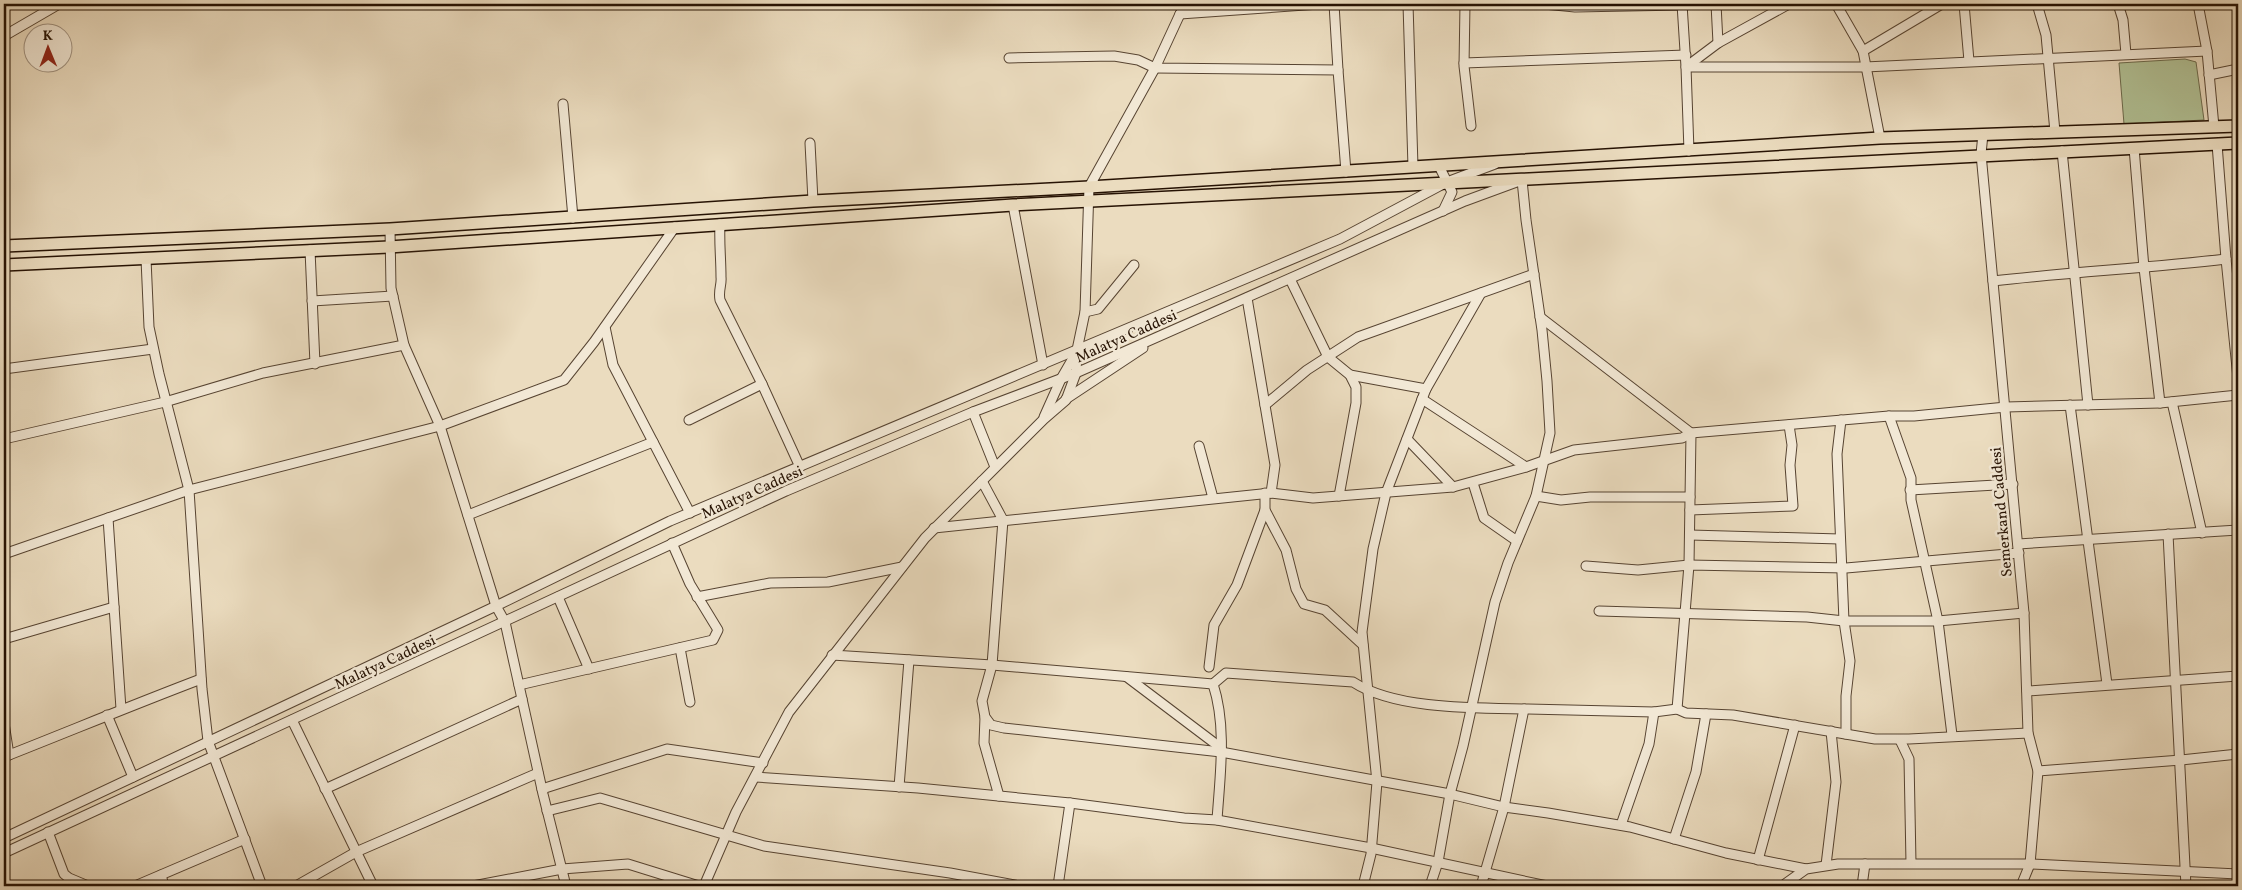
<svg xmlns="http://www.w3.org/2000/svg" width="2242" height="890" viewBox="0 0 2242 890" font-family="Vollkorn,serif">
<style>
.green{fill:#b2c296;stroke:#6c6a4c}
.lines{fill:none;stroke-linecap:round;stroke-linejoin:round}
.minor-casing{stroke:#574432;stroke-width:11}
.major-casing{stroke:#261203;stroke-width:14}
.minor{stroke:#f2e8d5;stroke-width:9}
.major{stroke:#ebdcbf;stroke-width:11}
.labels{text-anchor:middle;stroke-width:5;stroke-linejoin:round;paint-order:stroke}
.street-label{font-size:15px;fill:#261203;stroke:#f2e8d5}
</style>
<rect width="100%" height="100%" fill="#ebdcbf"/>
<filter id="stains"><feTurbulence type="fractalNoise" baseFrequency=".004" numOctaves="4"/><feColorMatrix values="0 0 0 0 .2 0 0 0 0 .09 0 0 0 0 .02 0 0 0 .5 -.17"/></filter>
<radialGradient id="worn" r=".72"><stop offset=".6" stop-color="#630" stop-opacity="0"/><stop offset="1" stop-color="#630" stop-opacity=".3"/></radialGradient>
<!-- green -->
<polygon class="green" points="2185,59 2196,62 2204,120 2124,124 2119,63"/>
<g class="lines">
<defs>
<g id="minor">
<polyline points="1334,4 1338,70"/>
<polyline points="1408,4 1413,167"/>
<polyline points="1465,4 1464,66 1471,126"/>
<polyline points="1544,4 1575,7 1682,5"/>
<polyline points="1682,4 1686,67 1865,67 2207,51"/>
<polyline points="1716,4 1718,43"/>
<polyline points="1836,4 1863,51 1880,138"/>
<polyline points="1964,4 1969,61"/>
<polyline points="2037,4 2046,35 2055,132"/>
<polyline points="2118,4 2123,20 2126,54"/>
<polyline points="2198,4 2207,51 2214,127"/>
<polyline points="1180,14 1319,4"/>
<polyline points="4,36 59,4"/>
<polyline points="1863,51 1942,4"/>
<polyline points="1009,58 1114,56 1138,60 1155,68 1338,70 1346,172"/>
<polyline points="1464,63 1686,55"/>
<polyline points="2209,75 2238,69"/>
<polyline points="563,104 573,218"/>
<polyline points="1983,134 1981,154 2024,613 2028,733 2038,771 2030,864 2021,886"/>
<polyline points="810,143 813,201"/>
<polyline points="2217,144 2226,259 2238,378"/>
<polyline points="2134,148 2144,268 2160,403"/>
<polyline points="1689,151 1686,67 1718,43 1789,4"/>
<polyline points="2062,151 2088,405"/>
<polyline points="1439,166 1452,192 1443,211"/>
<polyline points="1013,205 1043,365"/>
<path d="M 720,224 C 719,243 721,258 721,277 C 722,285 718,290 720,300 L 762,384 L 800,467"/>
<polyline points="390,229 391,288 404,345 440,426 496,606 505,622 543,794 566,886"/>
<polyline points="310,250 315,364"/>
<polyline points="146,259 149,327 159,374 189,490 202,689 208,741 262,886"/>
<polyline points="1290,279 1328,357 1350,375 1356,387 1356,403 1339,496"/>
<path d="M 1993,281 C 2071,272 2148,268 2226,259"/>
<polyline points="1247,298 1275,465 1271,493"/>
<polyline points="312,301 393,296"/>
<polyline points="1085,312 1098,309 1134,265"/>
<polyline points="1540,317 1691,433 1689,565 1677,709"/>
<polyline points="605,327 613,365 690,513"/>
<polyline points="4,369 153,349"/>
<polyline points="1350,375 1426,389"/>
<polyline points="1066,399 1143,348"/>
<polyline points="1422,399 1526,467"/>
<polyline points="2172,402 2202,533"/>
<polyline points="1265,405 1307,370 1358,337 1534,274"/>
<polyline points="2070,405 2107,684"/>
<polyline points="973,412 995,467"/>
<polyline points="1889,416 1911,478 1911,500 1938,621 1952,735"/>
<polyline points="1044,417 1061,379 1076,353"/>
<polyline points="689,420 762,384"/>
<polyline points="1841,420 1837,454 1844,621 1850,661 1846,696 1846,734"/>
<polyline points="4,439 165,402 263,373 404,345"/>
<polyline points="1407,439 1453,487"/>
<polyline points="1199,446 1213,498"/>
<polyline points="982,481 1003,520 992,665 982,701 985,717 991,725 1004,728 1221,752 1450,794 1504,807 1548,813 1630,827 1726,853 1806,869"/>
<polyline points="1473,483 1484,518 1517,541"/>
<polyline points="1910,490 2013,484"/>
<polyline points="1265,493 1265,510 1286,550 1296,589 1304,604 1325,610 1363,645"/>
<polyline points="1536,496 1561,500 1590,497 1690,497"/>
<polyline points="1690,510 1793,506 1790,465 1792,445 1789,425"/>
<polyline points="468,515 653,442"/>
<polyline points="108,518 121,709"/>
<polyline points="934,528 1271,493 1313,498 1453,487 1526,467 1574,450 1682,438 1691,433 1889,416 1914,416 2006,407 2160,403 2238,395"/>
<polyline points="2168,534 2186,886"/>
<polyline points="1690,535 1840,539"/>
<polyline points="2018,544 2238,530"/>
<polyline points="4,554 189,490 440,426 564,380 594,342 675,227"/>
<polyline points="1586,566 1638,570 1689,565 1846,568 2019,553"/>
<polyline points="558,597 589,669"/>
<polyline points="697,597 770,583 828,582 902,567"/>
<polyline points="1599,611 1807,617 1844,621 1938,621 2024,613"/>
<polyline points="4,639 114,607"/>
<polyline points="680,648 690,702"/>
<path d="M 832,655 L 992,665 L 1213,684 L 1226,673 L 1353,682 C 1396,710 1477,708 1528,709 C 1570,710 1612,711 1654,712 L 1677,709 L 1686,713 L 1733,715 L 1875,739 L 1909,739 L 2028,733"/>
<polyline points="1209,667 1214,625 1237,585 1265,510"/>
<polyline points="1127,677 1221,748"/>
<path d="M 1213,684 C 1227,727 1220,775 1217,820"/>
<polyline points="519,685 713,640 718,630 690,584 672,543"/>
<polyline points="2027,691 2238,676"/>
<polyline points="107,715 133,777"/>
<polyline points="985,717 984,743 999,796"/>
<polyline points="292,720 373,886"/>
<polyline points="4,723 9,755"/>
<polyline points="1900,740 1909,759 1911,863"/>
<path d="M 4,757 C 70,731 135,704 201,679"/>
<polyline points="2038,771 2181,760 2238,754"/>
<polyline points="756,777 918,788 1070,803 1184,818 1217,820 1371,848 1547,886"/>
<polyline points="899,787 909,660"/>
<polyline points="325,789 522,699"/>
<polyline points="542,789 667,749 763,763"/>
<polyline points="547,811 600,798 764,846 950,873 1020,886"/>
<polyline points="1621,825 1649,744 1654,712"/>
<polyline points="48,832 64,874 69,878 88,886"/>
<polyline points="4,838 496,606 670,521 1340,239 1447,182 1495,164"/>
<polyline points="1674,839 1696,772 1706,714"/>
<polyline points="4,853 786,491 973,412 1076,373 1465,201 1522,180 1526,220 1542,330 1547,381 1550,433 1536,496 1508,563 1495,602 1463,746 1450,794 1438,862 1430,886"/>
<polyline points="1758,860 1795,725"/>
<polyline points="1826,865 1836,782 1831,731"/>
<polyline points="161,875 164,886"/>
<polyline points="135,886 245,839"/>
<polyline points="296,886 356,852 538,773"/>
<polyline points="473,886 562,869 628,864 699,886"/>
<polyline points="704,886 736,812 789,712 925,538 1044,419 1066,400 1076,373 1077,350 1085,312 1089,187 1155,68 1180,14 1187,4"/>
<polyline points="1058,886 1070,803"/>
<polyline points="1363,886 1371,854 1377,782 1362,632 1373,549 1386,493 1426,389 1481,293"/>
<polyline points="1481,886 1504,807 1524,709"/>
<polyline points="1785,886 1785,884 1806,869 1838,864 2030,864 2238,874"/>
<polyline points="1862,886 1865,864"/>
</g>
<g id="major">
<polyline points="4,246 390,229 813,201 1089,187 1880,138 2238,126"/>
<polyline points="4,265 389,247 1013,205 2238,143"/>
</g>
</defs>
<!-- minor casing -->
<use href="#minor" class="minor-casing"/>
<!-- major casing -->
<use href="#major" class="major-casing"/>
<!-- minor -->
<use href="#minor" class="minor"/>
<!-- major -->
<use href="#major" class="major"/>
</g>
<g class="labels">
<!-- street labels -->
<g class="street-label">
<text transform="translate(1126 336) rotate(-24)" y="5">Malatya Caddesi</text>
<text transform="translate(752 492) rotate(-24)" y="5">Malatya Caddesi</text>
<text transform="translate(2001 512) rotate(-95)" y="5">Semerkand Caddesi</text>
<text transform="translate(385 662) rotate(-25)" y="5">Malatya Caddesi</text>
</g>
</g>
<!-- margin -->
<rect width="2242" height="890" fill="none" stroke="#ebdcbf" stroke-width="20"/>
<rect x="5" y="5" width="2232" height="880" fill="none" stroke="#261203" stroke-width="2.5"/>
<rect x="10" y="10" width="2222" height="870" fill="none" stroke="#261203"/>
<!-- north arrow -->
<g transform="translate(48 48) rotate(359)"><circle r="24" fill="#f2e8d5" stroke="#a09281"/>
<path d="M0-4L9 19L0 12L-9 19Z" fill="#8f2418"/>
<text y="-8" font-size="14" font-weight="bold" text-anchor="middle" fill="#261203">K</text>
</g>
<rect width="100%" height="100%" filter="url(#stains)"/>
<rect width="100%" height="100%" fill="url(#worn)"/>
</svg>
